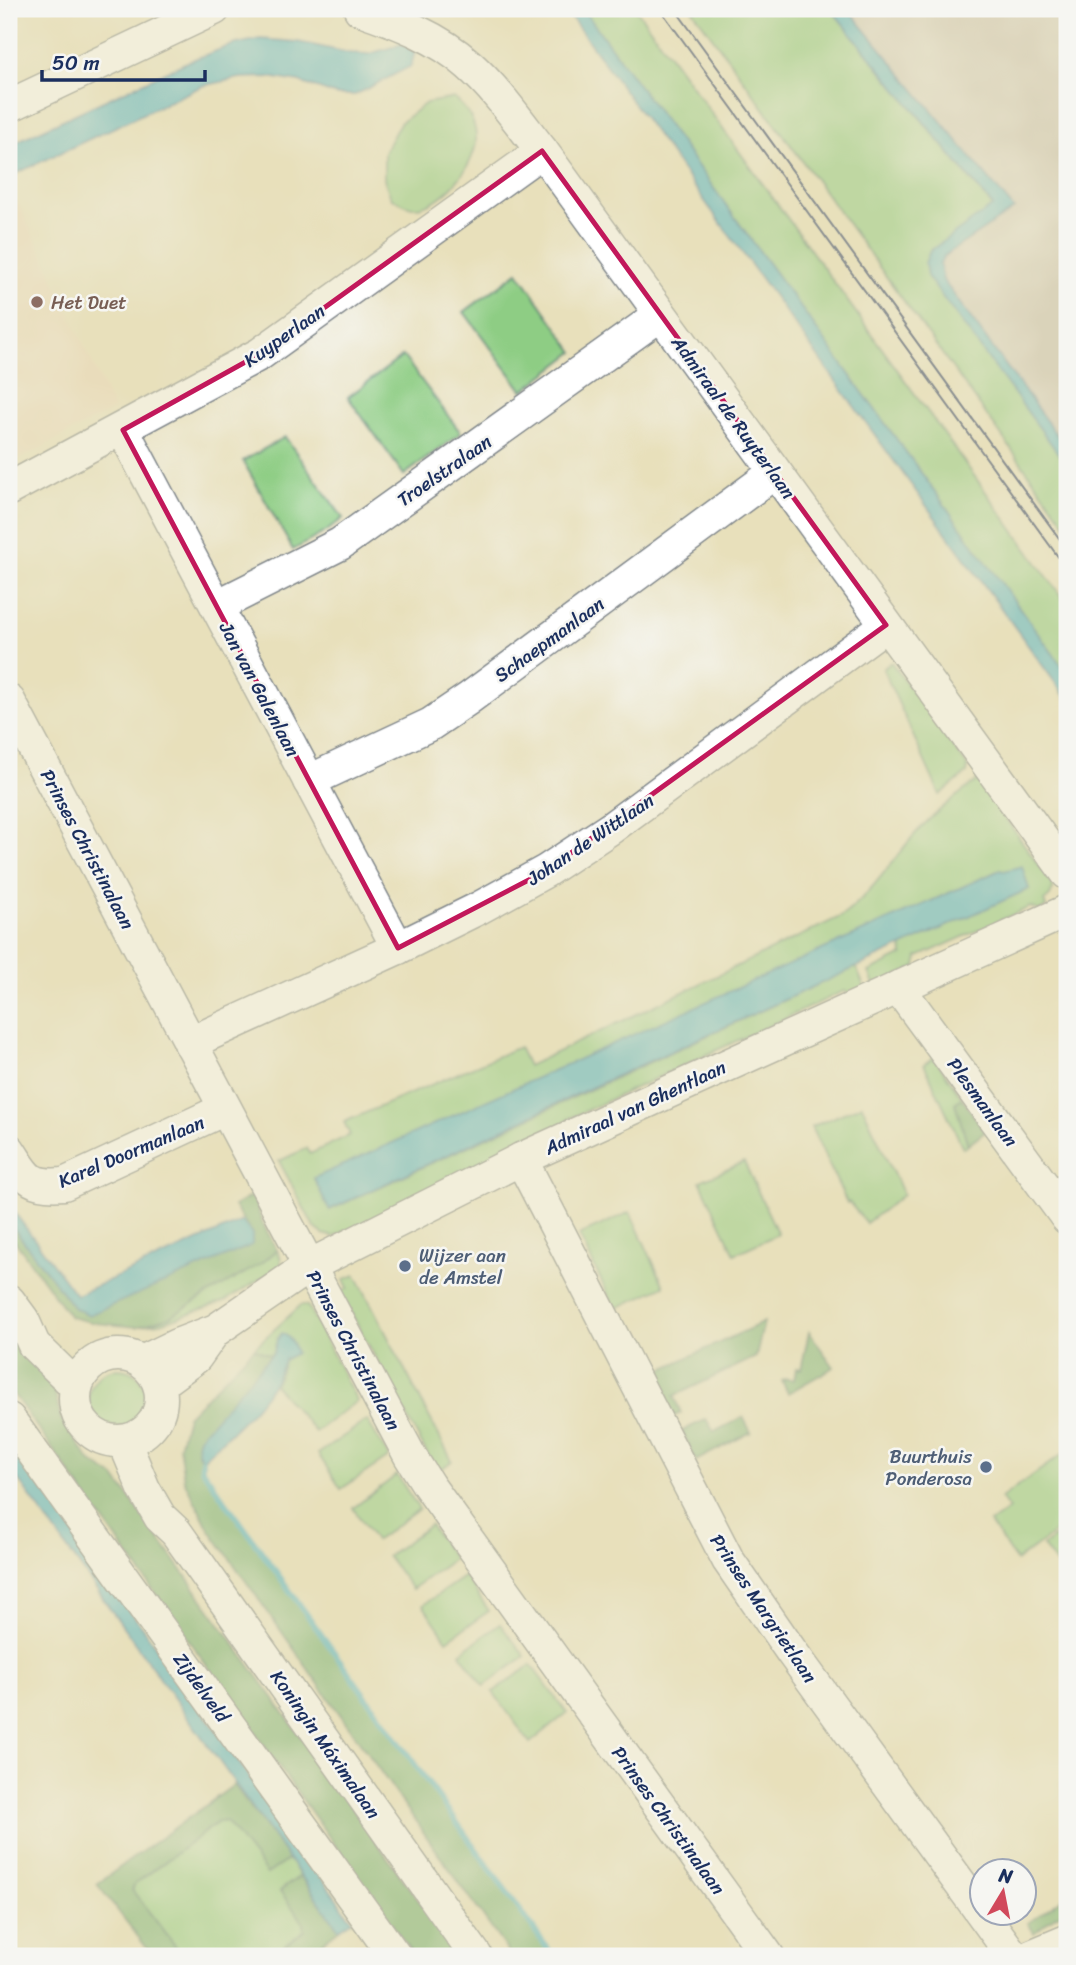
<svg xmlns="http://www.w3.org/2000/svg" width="1076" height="1965" viewBox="0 0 1076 1965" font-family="Sriracha,sans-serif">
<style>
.built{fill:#ecd8ba}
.industrial{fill:#cbc3b8}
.green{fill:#8ecd84;stroke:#547e71;stroke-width:2}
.forest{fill:#72b072;stroke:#467068;stroke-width:2}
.water{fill:#49b1c8;stroke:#327093;stroke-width:2}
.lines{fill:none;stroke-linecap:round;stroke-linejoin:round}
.stream{stroke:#49b1c8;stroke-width:6}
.minor-casing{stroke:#82888c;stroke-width:35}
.minor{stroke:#fff;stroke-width:32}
.tram{stroke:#1b2f5e;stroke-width:2}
.marked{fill:none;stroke:#c2185b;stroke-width:5;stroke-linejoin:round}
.education-dot{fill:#8d6e63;stroke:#f6f6f2;stroke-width:2.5}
.service-dot{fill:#5c6f8a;stroke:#f6f6f2;stroke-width:2.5}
.labels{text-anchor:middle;stroke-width:5;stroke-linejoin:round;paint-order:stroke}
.education-label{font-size:19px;fill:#785e54;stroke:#f6f6f2;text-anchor:start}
.street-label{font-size:19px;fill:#1b2f5e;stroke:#f6f6f2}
.service-label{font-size:19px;fill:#4e5e75;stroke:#f6f6f2;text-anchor:start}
</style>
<rect width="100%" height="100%" fill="#f6f6f2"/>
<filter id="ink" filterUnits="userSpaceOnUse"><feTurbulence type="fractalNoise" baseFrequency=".0143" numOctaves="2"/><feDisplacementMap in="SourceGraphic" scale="14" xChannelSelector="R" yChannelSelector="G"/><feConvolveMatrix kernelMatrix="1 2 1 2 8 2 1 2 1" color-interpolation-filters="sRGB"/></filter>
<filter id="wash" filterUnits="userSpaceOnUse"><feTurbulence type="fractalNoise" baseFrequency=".00686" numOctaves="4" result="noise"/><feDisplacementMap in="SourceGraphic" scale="28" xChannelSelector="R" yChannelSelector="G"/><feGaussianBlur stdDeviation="1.57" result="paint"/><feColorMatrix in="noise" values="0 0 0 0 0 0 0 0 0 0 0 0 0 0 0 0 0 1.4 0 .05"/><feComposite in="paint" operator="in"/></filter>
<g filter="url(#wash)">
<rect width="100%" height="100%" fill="#e8e0bb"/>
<!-- built -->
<polygon class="built" points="14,193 114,409 9,464 9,196"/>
<!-- industrial -->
<polygon class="industrial" points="847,9 1067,9 1067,450 943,280 940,264 944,256 1013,209"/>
<!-- green -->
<g class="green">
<polygon points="583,9 636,9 1067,604 1067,673"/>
<polygon points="692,9 831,9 993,207 930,251 927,275 1067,465 1067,526"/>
<path d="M 454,98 C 466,109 474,117 476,135 C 479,163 441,209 412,207 C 405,206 397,200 391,198 L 384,179 L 384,152 L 400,123 L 426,103 Z"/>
<polygon points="518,272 574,352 523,391 464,312"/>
<polygon points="403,356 461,433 404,475 348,397"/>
<polygon points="285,437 343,518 327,531 293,550 243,461"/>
<polygon points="891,662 968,767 967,773 940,795 883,669"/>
<path d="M 978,780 L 1051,882 L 1053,889 L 1050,896 L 1044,901 L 1046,907 L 1040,911 L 1030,907 L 918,957 L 916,967 L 875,987 L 869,972 L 903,955 L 902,946 L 1029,889 L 1000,870 L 314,1179 L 330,1210 L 856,967 L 866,991 L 856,996 L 844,991 L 568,1119 L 560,1131 L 334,1237 L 323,1234 L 314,1227 L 279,1161 L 307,1148 L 310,1154 L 350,1135 L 344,1122 L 519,1047 L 528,1066 L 842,916 C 871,894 891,862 915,834 C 934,813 955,797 978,780 Z"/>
<polygon points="934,1057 962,1098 955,1103 968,1145 963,1148 924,1064"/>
<polygon points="862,1105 903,1195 866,1223 849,1202 847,1203 811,1127"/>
<polygon points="744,1162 778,1234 735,1254 700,1181"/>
<polygon points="630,1212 664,1286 615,1309 579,1235"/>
<polygon points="277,1250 281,1259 281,1267 223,1302 161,1323 142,1325 169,1317 262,1263"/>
<polygon points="356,1275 452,1461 437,1472 341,1294 342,1291 348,1288 344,1279"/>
<path d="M 301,1305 L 306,1305 L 309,1308 L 357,1401 L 315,1432 L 274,1384 C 286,1366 284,1359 277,1340 L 274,1352 L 270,1355 L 254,1348 Z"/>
<circle cx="118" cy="1398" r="29"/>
<polygon points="367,1420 389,1457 341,1489 318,1454"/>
<polygon points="1067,1451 1067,1524 1016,1561 990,1523 1009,1509 1001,1498"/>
<polygon points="397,1475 419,1509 375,1541 353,1508"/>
<polygon points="430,1525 454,1559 412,1589 387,1556"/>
<polygon points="1067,1529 1067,1579 1043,1546"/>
<polygon points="465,1576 489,1611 447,1640 423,1605"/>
<polygon points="500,1624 525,1656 484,1686 460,1653"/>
<polygon points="531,1665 567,1713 530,1743 493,1692"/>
<polygon points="226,1821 267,1874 289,1859 300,1876 280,1891 304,1923 305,1930 271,1956 183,1956 132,1890 135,1884 218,1822"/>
</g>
<!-- forest -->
<g class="forest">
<polygon points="962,1098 985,1132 968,1145 955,1103"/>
<polygon points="253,1195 262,1222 277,1250 262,1263 169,1317 137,1327 95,1323 70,1317 9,1233 9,1222 74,1308 252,1234 234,1206"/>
<polygon points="764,1322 756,1357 674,1396 681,1413 673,1417 652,1374"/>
<polygon points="9,1328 55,1393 61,1419 91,1462 115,1477 458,1956 414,1956 9,1388"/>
<polygon points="809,1332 834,1367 788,1393 782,1381 786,1379 794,1380 796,1368 801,1369"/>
<polygon points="254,1348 270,1355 198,1453 202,1460 202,1469 553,1956 511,1956 209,1529 184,1480 179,1446 187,1416"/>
<polygon points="743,1417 751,1432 696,1461 682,1431 706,1419 714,1432"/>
<polygon points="234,1785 289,1859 267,1874 226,1821 218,1822 135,1884 132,1890 183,1956 153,1956 97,1884"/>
<polygon points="300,1876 339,1929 305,1956 271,1956 305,1930 304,1923 280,1891"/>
<polygon points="1067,1895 1067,1911 1055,1916 1034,1933 1028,1923"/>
</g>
<!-- water -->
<g class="water">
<polygon points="565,9 583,9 1067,673 1067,699"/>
<polygon points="831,9 848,9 1014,209 944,256 940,264 943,280 1067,449 1067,465 927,276 925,263 930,251 993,206"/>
<polygon points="260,39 298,42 350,53 369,54 402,44 415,52 411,66 355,95 337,95 299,82 268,77 240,78 202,86 9,177 9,145 189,61 232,45"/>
<polygon points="1022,866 1029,889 601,1083 329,1210 314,1178 1000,870 1004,871"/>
<polygon points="9,1205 76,1295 242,1221 252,1234 252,1245 89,1315 74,1308 9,1222"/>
<path d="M 282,1333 C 291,1337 293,1345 296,1353 L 284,1360 C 270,1401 232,1430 202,1460 C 197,1451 196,1446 199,1437 L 274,1352 L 277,1340 Z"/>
<polygon points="9,1442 352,1920 339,1929 9,1467"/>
</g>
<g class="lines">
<!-- stream -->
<polyline class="stream" points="202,1460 202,1469 553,1956"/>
</g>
</g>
<g filter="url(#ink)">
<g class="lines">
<defs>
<g id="minor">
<path d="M 360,9 C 398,22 438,37 469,65 C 497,90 519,122 542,151 L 1067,873"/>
<polyline points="9,106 214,9"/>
<polyline points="123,430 398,948"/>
<polyline points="9,489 260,354 542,151"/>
<polyline points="217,606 340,544 660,315"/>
<polyline points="9,701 410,1456 429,1486 768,1956"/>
<polyline points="309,781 431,724 468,699 774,473"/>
<polyline points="898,987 1067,1218"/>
<polyline points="190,1043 398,948 479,908 546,871 611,828 886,625"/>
<path d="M 9,1150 C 27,1177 28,1187 64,1184 L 225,1109"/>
<polyline points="521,1159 728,1560 791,1651 1013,1956"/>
<polyline points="9,1301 23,1320 34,1345 76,1386"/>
<circle cx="118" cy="1398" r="43"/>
<polyline points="142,1362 177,1345 216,1330 309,1266 521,1159 1067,911"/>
<polyline points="159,1384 196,1357 213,1333"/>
<polyline points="9,1419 395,1956"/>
<polyline points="124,1441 144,1489 160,1517 176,1532 476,1956"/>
<polyline points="1031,1956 1067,1941"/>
</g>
</defs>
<!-- minor casing -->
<use href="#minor" class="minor-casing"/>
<!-- minor -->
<use href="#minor" class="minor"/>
<!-- tram -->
<g class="tram">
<polyline points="660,9 1067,569"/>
<polyline points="675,9 1067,549"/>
</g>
</g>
</g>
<!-- marked area -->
<path d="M0 0H1076V1965H0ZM 542,151 L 886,625 L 546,871 L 398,948 L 123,430 L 260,354 Z" fill="#e8e0bb" fill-opacity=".55" fill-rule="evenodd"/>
<path class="marked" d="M 542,151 L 886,625 L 546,871 L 398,948 L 123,430 L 260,354 Z"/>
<!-- markers -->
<circle class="education-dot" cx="37" cy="302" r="7"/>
<g class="service-dot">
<circle cx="405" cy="1266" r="7"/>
<circle cx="986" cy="1467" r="7"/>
</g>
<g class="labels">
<!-- education labels -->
<g class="education-label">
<text x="51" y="309">Het Duet</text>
</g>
<!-- street labels -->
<g class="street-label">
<text transform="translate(284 335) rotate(-35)" y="7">Kuyperlaan</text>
<text transform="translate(734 417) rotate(54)" y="7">Admiraal de Ruyterlaan</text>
<text transform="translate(444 470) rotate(-35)" y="7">Troelstralaan</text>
<text transform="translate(549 639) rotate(-36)" y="7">Schaepmanlaan</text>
<text transform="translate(260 689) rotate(62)" y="7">Jan van Galenlaan</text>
<text transform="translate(590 839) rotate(-34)" y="7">Johan de Wittlaan</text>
<text transform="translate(88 849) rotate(62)" y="7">Prinses Christinalaan</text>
<text transform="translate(983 1102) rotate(54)" y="7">Plesmanlaan</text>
<text transform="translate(635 1107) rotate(-25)" y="7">Admiraal van Ghentlaan</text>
<text transform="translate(131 1151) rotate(-23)" y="7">Karel Doormanlaan</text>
<text transform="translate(354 1350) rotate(62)" y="7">Prinses Christinalaan</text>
<text transform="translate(764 1608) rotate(56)" y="7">Prinses Margrietlaan</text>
<text transform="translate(202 1687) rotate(54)" y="7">Zijdelveld</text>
<text transform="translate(326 1744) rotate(55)" y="7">Koningin Máximalaan</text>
<text transform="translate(669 1820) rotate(54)" y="7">Prinses Christinalaan</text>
</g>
<!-- service labels -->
<g class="service-label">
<text x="419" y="1262">Wijzer aan<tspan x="419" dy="22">de Amstel</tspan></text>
<text x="972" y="1463" text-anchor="end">Buurthuis<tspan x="972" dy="22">Ponderosa</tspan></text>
</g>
</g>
<!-- margin -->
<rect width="1076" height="1965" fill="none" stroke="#f6f6f2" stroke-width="35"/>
<!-- north arrow -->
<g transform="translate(1003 1892) rotate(10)"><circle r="33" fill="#f6f6f2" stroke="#9ea6b7" stroke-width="2"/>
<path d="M0-5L12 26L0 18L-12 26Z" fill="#d1495b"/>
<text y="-10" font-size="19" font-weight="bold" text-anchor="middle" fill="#1b2f5e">N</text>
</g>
<!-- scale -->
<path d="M42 70v10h163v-10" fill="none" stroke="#1b2f5e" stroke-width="3.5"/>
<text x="52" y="70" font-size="21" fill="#1b2f5e" stroke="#f6f6f2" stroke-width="5" paint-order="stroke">50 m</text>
</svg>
